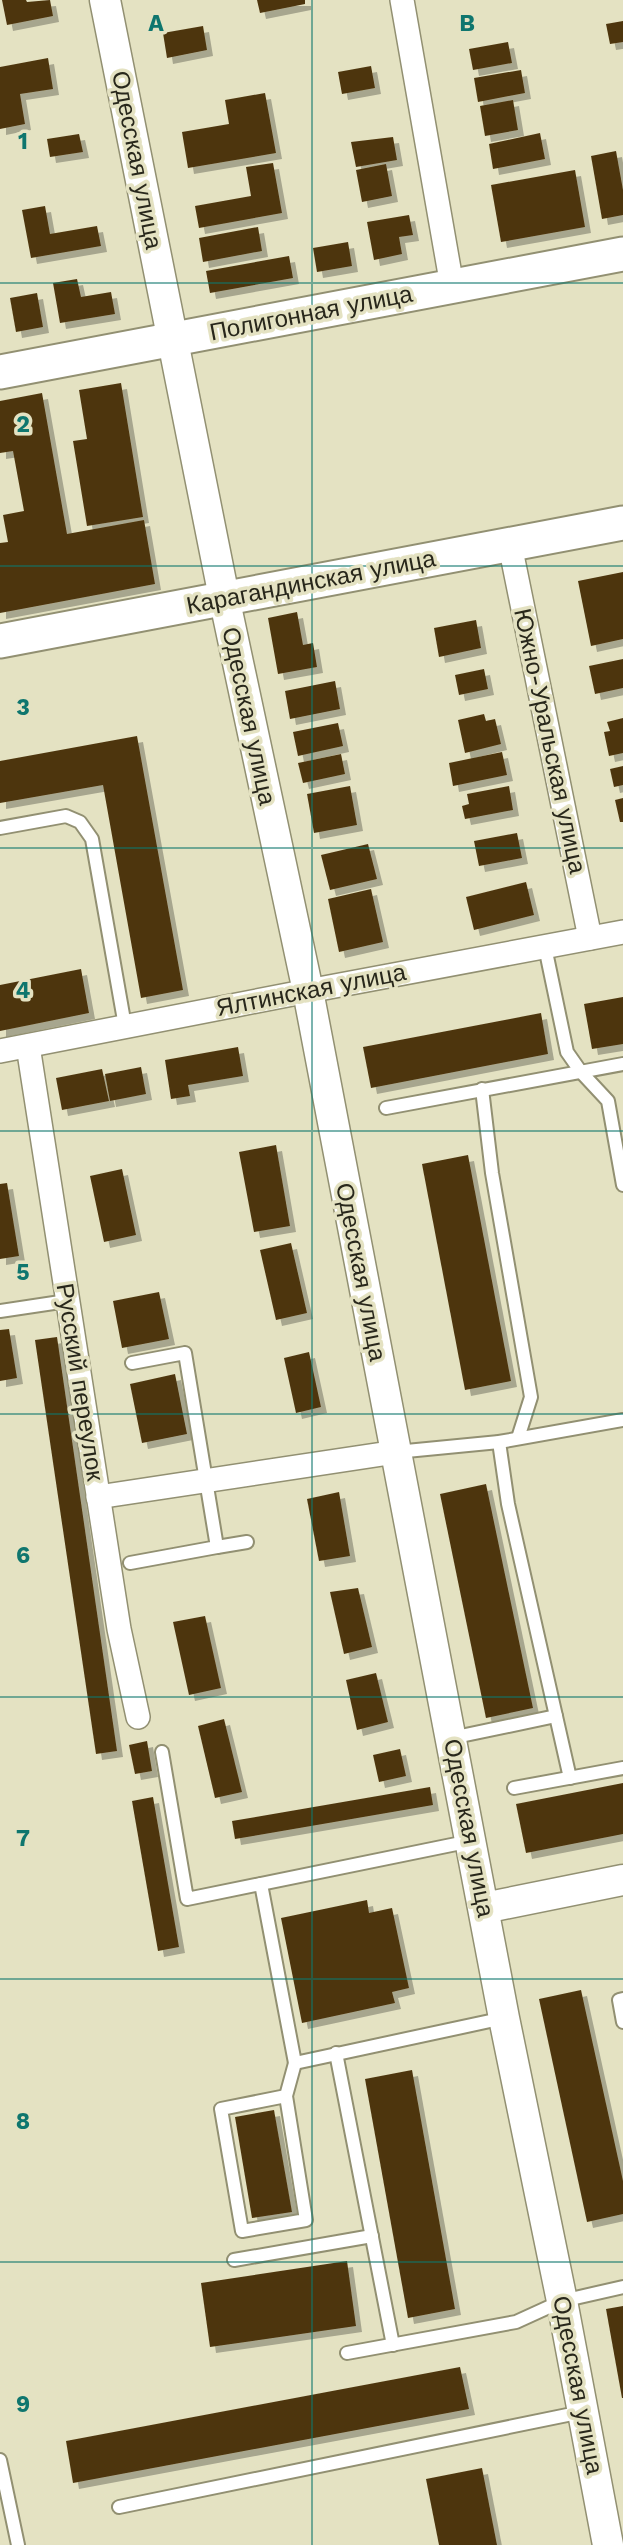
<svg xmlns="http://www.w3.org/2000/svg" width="623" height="2545" viewBox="0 0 623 2545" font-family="'Work Sans',sans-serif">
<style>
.building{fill:#4e360f;filter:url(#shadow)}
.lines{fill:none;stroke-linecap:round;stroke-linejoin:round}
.service-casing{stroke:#929072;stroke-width:16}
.minor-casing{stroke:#929072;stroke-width:26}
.tertiary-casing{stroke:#929072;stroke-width:33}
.secondary-casing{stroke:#929072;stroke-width:37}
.service{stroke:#fff;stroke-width:12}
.minor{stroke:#fff;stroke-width:23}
.tertiary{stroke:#fff;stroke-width:30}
.secondary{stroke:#fff;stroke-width:33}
.grid{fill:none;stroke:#0f766e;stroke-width:2;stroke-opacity:0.55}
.labels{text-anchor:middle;stroke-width:7;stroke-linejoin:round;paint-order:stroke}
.street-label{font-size:24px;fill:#28271b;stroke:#e4e2c2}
.grid-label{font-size:23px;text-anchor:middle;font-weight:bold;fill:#0f766e;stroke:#e4e2c2;stroke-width:7;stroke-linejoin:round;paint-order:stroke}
</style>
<defs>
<filter id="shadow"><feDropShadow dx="6" dy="6" stdDeviation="0" flood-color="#0004"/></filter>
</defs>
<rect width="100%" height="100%" fill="#e4e2c2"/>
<!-- building -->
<g class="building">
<polygon points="2,0 26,0 27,2 50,0 53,16 7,25"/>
<polygon points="257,0 305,0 305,4 260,13"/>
<polygon points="623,21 623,42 610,44 606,24"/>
<polygon points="203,26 207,50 167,58 163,33"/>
<polygon points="508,42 512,63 473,70 469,49"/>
<polygon points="48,58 53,89 20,94 25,124 0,129 0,67"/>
<polygon points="371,66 375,88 342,94 338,72"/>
<polygon points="521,70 525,93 478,102 474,78"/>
<polygon points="265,93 276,153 188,168 182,132 229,124 225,100"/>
<polygon points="513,100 518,130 485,136 480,106"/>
<polygon points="540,133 545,159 493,169 489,144"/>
<polygon points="79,134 83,152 50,157 47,139"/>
<polygon points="393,137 397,160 356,167 351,142"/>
<polygon points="616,151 623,190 623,215 602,219 591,156"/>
<polygon points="273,163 282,213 199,228 195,206 251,196 246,167"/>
<polygon points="386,164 392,196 362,202 356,170"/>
<polygon points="575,170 585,227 501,242 491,185"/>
<polygon points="45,206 50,234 97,226 101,246 31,258 22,210"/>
<polygon points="409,215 413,235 399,237 402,254 374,260 367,222"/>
<polygon points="258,227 262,251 203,262 199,238"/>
<polygon points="348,242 352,266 317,272 313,248"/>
<polygon points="289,256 293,278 210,293 206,271"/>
<polygon points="77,279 81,297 111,292 115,314 60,323 53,283"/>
<polygon points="37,293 43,327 16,332 10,298"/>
<polygon points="121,383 143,517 87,526 73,441 87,439 79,390"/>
<polygon points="42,393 67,534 144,520 155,584 0,613 0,543 8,542 3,515 24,511 13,451 0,453 0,401"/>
<polygon points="623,572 623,639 591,646 578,581"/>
<polygon points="297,612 303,645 313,643 317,667 278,674 268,618"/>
<polygon points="476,620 481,648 439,657 434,628"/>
<polygon points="623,659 623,688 595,694 589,666"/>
<polygon points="484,669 488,689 459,695 455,675"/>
<polygon points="335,681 340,709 290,719 285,691"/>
<polygon points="484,714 486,721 495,719 501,744 465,753 458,720"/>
<polygon points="623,718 623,753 609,756 604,732 610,731 607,722"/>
<polygon points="338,723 343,746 298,756 293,732"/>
<polygon points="137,736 183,990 141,998 103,785 0,803 0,761"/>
<polygon points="502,752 507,775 453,786 449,763"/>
<polygon points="341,754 345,774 303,783 298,763"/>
<polygon points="623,766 623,785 614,787 610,769"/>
<polygon points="350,786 357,825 314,833 307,794"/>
<polygon points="509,786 513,810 465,819 462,806 469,804 467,794"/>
<polygon points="623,798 623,822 620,822 615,800"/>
<polygon points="517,833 522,858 479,866 474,841"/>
<polygon points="368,844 377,879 330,890 321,855"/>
<polygon points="526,882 534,915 474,930 466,897"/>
<polygon points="371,889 383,942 339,952 328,899"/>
<polygon points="81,969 89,1013 0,1031 0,985"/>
<polygon points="623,997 623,1044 592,1049 584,1004"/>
<polygon points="541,1013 548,1054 371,1088 363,1047"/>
<polygon points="238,1047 243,1076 188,1085 190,1096 171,1099 165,1060"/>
<polygon points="141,1067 146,1094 110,1101 105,1074"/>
<polygon points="102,1069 109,1101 62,1110 56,1078"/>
<polygon points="276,1145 290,1226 254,1232 239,1152"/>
<polygon points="468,1155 511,1381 465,1390 422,1164"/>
<polygon points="122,1169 136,1235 104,1242 90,1176"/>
<polygon points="7,1183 19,1256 0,1259 0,1184"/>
<polygon points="291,1243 307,1313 276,1320 260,1250"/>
<polygon points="159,1292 169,1339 122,1348 113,1301"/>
<polygon points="9,1329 17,1378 0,1381 0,1330"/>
<polygon points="57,1337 117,1751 96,1754 35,1340"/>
<polygon points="309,1352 321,1407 296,1413 284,1358"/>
<polygon points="175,1374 187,1434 142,1443 130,1384"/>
<polygon points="486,1484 533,1708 486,1718 440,1494"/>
<polygon points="339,1492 350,1556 319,1561 307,1499"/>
<polygon points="358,1588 372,1647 344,1654 330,1592"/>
<polygon points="205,1616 221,1688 189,1695 173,1622"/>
<polygon points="376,1673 388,1722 357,1730 346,1680"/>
<polygon points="224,1719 242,1792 215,1798 198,1726"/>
<polygon points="147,1741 152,1771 135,1774 129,1745"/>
<polygon points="400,1749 406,1776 379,1782 373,1755"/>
<polygon points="623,1783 623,1834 526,1853 516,1804"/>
<polygon points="430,1787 433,1805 235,1839 232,1821"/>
<polygon points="153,1797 179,1947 158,1951 132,1801"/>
<polygon points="367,1900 369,1913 392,1908 409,1988 392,1992 395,2003 302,2023 281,1918"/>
<polygon points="581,1990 623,2181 623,2214 587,2222 539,1999"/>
<polygon points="412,2070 455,2309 408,2318 365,2079"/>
<polygon points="274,2110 292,2212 252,2218 235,2117"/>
<polygon points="347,2261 356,2326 210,2347 201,2283"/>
<polygon points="623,2306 623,2398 622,2398 606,2309"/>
<polygon points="460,2367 469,2409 73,2483 66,2441"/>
<polygon points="482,2468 497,2545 439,2545 426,2479"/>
</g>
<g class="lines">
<defs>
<g id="service">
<polyline points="0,828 66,816 80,822 92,839 125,1026"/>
<polyline points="545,947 567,1052 581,1072 608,1101 623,1185"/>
<polyline points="482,1089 492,1173 531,1397 518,1438"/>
<polyline points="386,1108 623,1064"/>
<polyline points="0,1311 67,1301"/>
<polyline points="499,1442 508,1504 570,1778"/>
<polyline points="396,1452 499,1442 623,1420"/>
<polyline points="217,1547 247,1542"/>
<polyline points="130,1563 217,1547 185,1353 132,1363"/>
<polyline points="451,1738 556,1716"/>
<polyline points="162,1752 187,1899 471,1841"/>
<polyline points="514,1788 623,1768"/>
<polyline points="261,1884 295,2063 504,2018"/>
<polyline points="623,1999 619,2000 623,2022"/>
<polyline points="336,2053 393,2345"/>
<polyline points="286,2096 221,2109 242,2231 306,2220 286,2096 295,2063"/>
<polyline points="234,2260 372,2236"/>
<polyline points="347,2353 516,2322 562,2301 623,2287"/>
<polyline points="0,2460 18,2545"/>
<polyline points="119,2507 582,2412"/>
</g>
<g id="minor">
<polyline points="402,0 452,286"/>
<polyline points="510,545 590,938"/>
<polyline points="28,1046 119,1629 138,1717"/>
<polyline points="0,1051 308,991 623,932"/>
<polyline points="98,1497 396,1452"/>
</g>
<g id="tertiary">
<polyline points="105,0 224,597 308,991 504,2018 562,2301 608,2545"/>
<polyline points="484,1908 623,1880"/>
</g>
<g id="secondary">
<polyline points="0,372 623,254"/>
<polyline points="0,641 623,523"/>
</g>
</defs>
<!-- service casing -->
<use href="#service" class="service-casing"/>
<!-- minor casing -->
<use href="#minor" class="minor-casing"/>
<!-- tertiary casing -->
<use href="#tertiary" class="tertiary-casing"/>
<!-- secondary casing -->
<use href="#secondary" class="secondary-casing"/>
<!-- service -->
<use href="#service" class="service"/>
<!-- minor -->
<use href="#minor" class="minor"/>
<!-- tertiary -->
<use href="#tertiary" class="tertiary"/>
<!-- secondary -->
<use href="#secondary" class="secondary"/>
</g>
<!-- grid -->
<path class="grid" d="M 312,0 L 312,2545M 0,283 L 623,283M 0,566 L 623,566M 0,848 L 623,848M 0,1131 L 623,1131M 0,1414 L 623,1414M 0,1697 L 623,1697M 0,1979 L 623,1979M 0,2262 L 623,2262"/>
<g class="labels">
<!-- street labels -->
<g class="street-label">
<text transform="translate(137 160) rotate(79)" y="8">Одесская улица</text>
<text transform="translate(311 313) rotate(-11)" y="8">Полигонная улица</text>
<text transform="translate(311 582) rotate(-11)" y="8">Карагандинская улица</text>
<text transform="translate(249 716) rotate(78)" y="8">Одесская улица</text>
<text transform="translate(550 741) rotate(78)" y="8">Южно-Уральская улица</text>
<text transform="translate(311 990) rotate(-11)" y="8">Ялтинская улица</text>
<text transform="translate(361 1272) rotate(79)" y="8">Одесская улица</text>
<text transform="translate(80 1382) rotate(81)" y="8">Русский переулок</text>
<text transform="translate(469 1828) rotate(79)" y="8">Одесская улица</text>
<text transform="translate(578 2385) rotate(79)" y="8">Одесская улица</text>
</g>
</g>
<g class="grid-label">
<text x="156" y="31">A</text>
<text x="467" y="31">B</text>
<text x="23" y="149">1</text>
<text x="23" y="432">2</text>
<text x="23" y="715">3</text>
<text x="23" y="998">4</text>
<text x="23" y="1280">5</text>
<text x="23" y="1563">6</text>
<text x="23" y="1846">7</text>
<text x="23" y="2129">8</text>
<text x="23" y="2412">9</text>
</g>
</svg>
